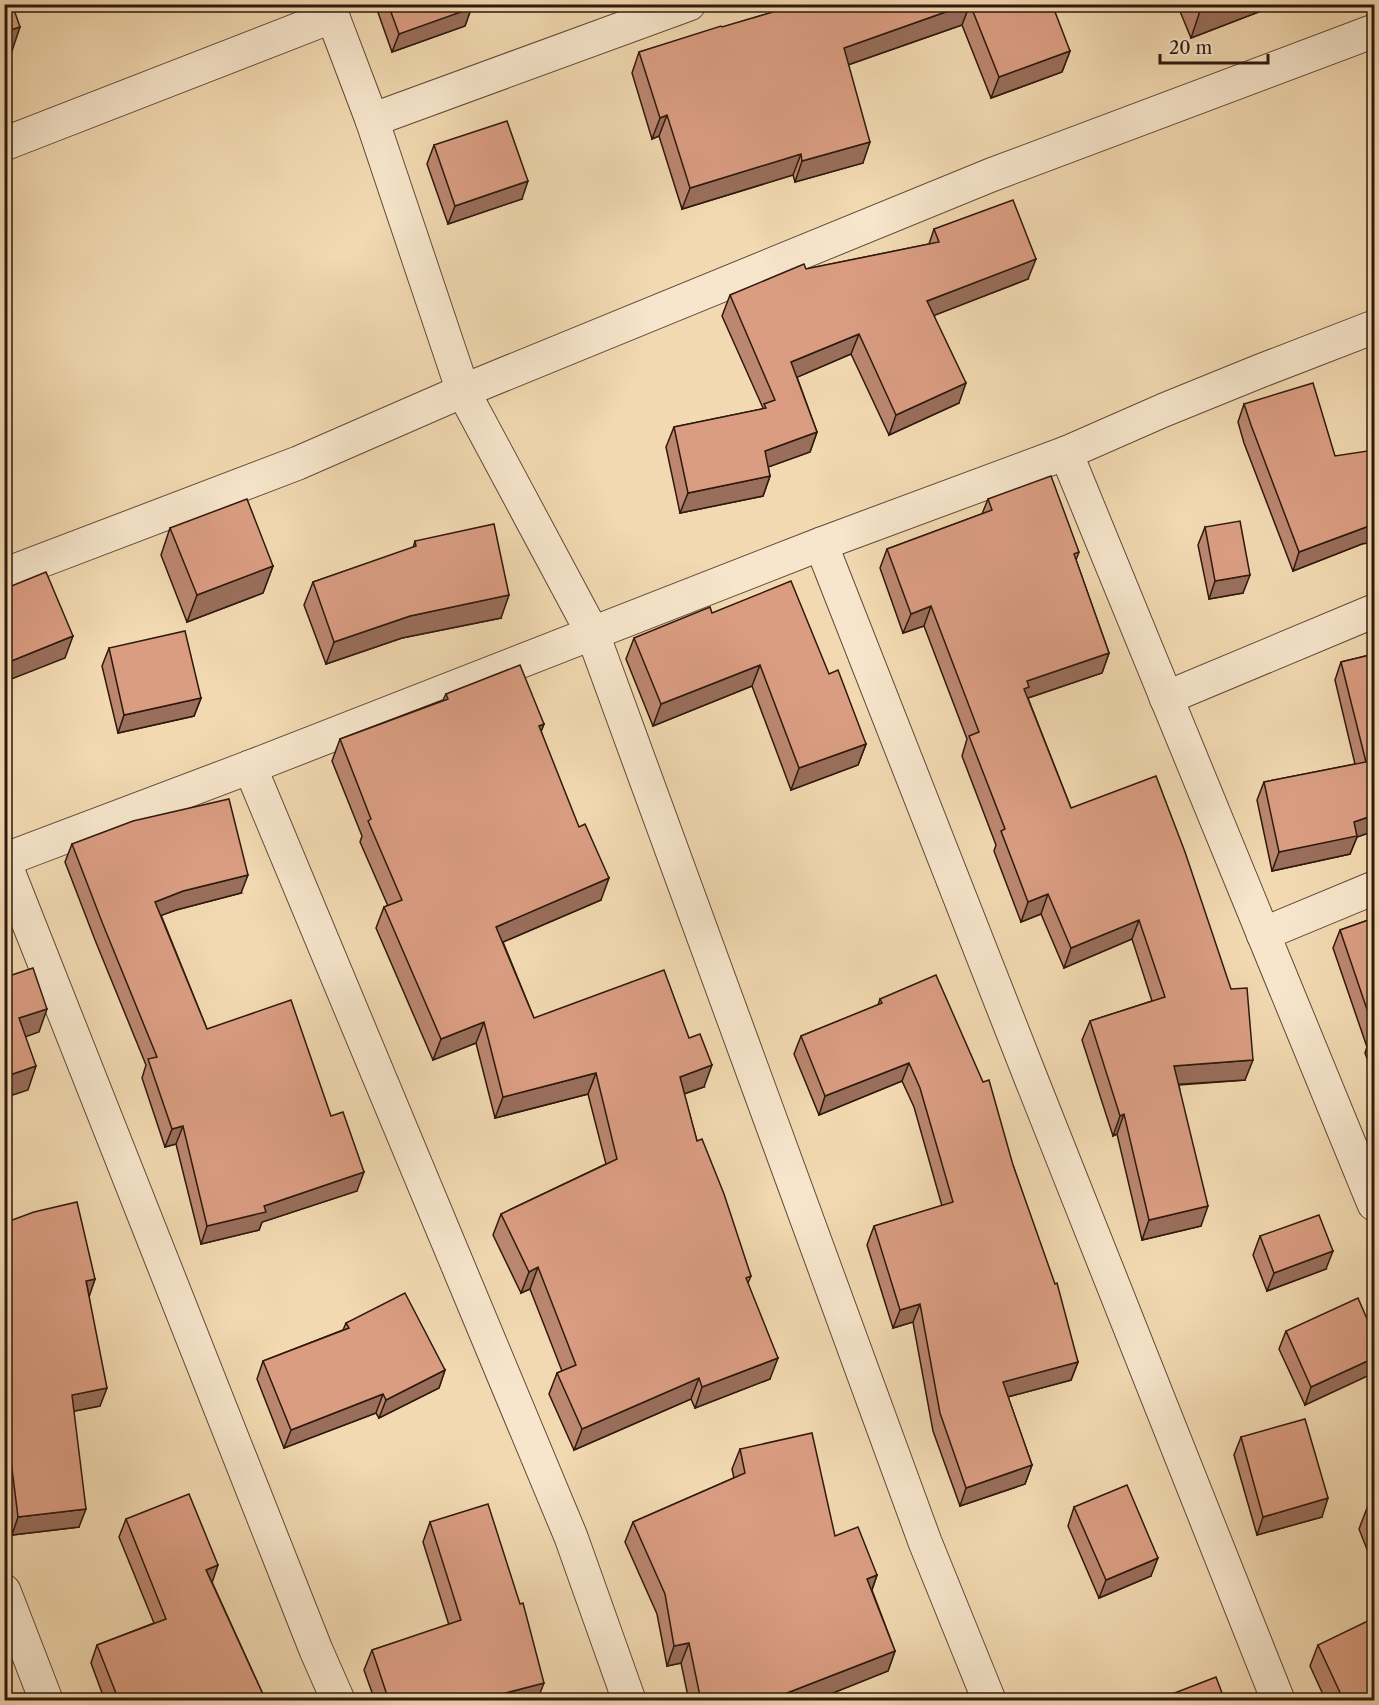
<svg xmlns="http://www.w3.org/2000/svg" width="1379" height="1705" viewBox="0 0 1379 1705" font-family="'Libre Caslon Text',serif">
<style>
.lines{fill:none;stroke-linecap:round;stroke-linejoin:round}
.street-casing{stroke:#604936;stroke-width:35}
.street{stroke:#f7e6cc;stroke-width:33}
.wall{fill:#bb8770;stroke:#2f190d;stroke-width:1.5}
.shaded-wall{fill:#996e5b;stroke:#2f190d;stroke-width:1.5}
.building{fill:#da9d82;stroke:#2f190d;stroke-width:1.5}
</style>
<rect width="100%" height="100%" fill="#f2d9b1"/>
<filter id="stains"><feTurbulence type="fractalNoise" baseFrequency=".00333" numOctaves="4"/><feColorMatrix values="0 0 0 0 .2 0 0 0 0 .09 0 0 0 0 .02 0 0 0 .5 -.17"/></filter>
<radialGradient id="worn" r=".72"><stop offset=".6" stop-color="#630" stop-opacity="0"/><stop offset="1" stop-color="#630" stop-opacity=".3"/></radialGradient>
<g class="lines">
<defs>
<g id="street">
<polyline points="328,4 372,120 463,391 592,632 925,1542 989,1700"/>
<polyline points="372,120 689,4"/>
<polyline points="4,144 333,16"/>
<polyline points="1066,453 1374,1204"/>
<polyline points="821,544 1032,1081 1278,1700"/>
<polyline points="4,575 298,463 463,391 991,175 1374,31"/>
<polyline points="1166,698 1374,611"/>
<polyline points="250,767 571,1537 629,1700"/>
<polyline points="4,860 250,767 821,544 1066,453 1164,410 1260,371 1374,327"/>
<polyline points="4,861 316,1650 338,1700"/>
<polyline points="1263,934 1374,888"/>
<polyline points="4,1591 46,1700"/>
</g>
</defs>
<!-- street casing -->
<use href="#street" class="street-casing"/>
<!-- street -->
<use href="#street" class="street"/>
</g>
<!-- wall -->
<g class="wall">
<polygon points="375,4 487,4 471,9 465,26 392,52"/>
<polygon points="800,4 1044,4 1070,51 1062,72 991,98 962,25 848,65 863,163 795,182 793,175 682,209 659,136 652,139 632,73 639,52"/>
<polygon points="1177,4 1270,4 1269,8 1191,38"/>
<polygon points="434,145 522,199 448,224 427,164"/>
<polygon points="934,229 1028,279 934,315 959,403 889,435 851,354 797,377 817,432 810,452 768,467 770,476 763,496 680,513 666,447 674,427 762,409 763,408 722,316 730,295 806,269 929,244"/>
<polygon points="1244,404 1362,544 1293,571 1244,443 1238,422"/>
<polygon points="988,499 1079,552 1076,560 1109,653 1102,673 1028,698 1071,808 1245,1080 1179,1085 1201,1226 1142,1240 1117,1134 1113,1136 1082,1040 1090,1021 1152,1001 1132,939 1064,968 1041,914 1021,922 994,851 996,845 962,756 967,739 924,626 903,633 880,568 887,549 982,514"/>
<polygon points="1205,527 1243,593 1209,599 1198,545"/>
<polygon points="170,528 273,566 263,593 187,622 161,555"/>
<polygon points="415,541 501,618 402,638 326,664 304,605 313,582 413,548"/>
<polygon points="712,613 829,674 866,744 858,765 791,790 752,686 653,726 626,659 634,638"/>
<polygon points="109,648 201,698 194,716 118,733 102,666"/>
<polygon points="1374,654 1374,831 1357,837 1350,854 1272,871 1257,800 1264,782 1355,764 1335,680 1341,662"/>
<polygon points="446,694 544,724 541,731 601,900 503,942 534,1018 704,1087 684,1094 697,1141 751,1276 748,1283 770,1379 695,1408 691,1399 574,1450 549,1394 557,1373 562,1371 530,1289 521,1293 493,1235 501,1214 606,1164 588,1094 495,1118 476,1043 433,1060 376,928 384,907 388,906 360,842 362,836 332,761 340,739 443,700"/>
<polygon points="72,844 241,893 176,910 161,915 207,1029 357,1191 262,1222 259,1230 201,1244 176,1144 165,1147 142,1078 146,1065 95,940 65,862"/>
<polygon points="1374,918 1374,1077 1365,1053 1367,1047 1333,948 1340,930"/>
<polygon points="880,999 1013,1165 1078,1362 1071,1380 1008,1397 1032,1465 1025,1484 960,1506 933,1431 913,1322 893,1328 867,1245 874,1226 942,1206 914,1107 902,1081 819,1115 794,1054 801,1036 878,1005"/>
<polygon points="4,1223 95,1279 89,1295 100,1406 74,1411 79,1527 12,1535 4,1477"/>
<polygon points="1260,1236 1326,1269 1267,1291 1253,1255"/>
<polygon points="346,1323 445,1370 439,1388 379,1418 376,1413 284,1448 257,1379 263,1361 343,1330"/>
<polygon points="1286,1331 1374,1335 1305,1405 1279,1349"/>
<polygon points="1241,1437 1322,1517 1257,1535 1234,1455"/>
<polygon points="740,1449 877,1575 872,1590 895,1651 888,1671 813,1701 689,1701 681,1663 667,1666 657,1614 625,1542 633,1522 734,1478 732,1469"/>
<polygon points="1374,1505 1374,1567 1359,1529 1367,1508"/>
<polygon points="1074,1507 1151,1576 1099,1598 1068,1526"/>
<polygon points="126,1519 212,1582 266,1701 105,1701 91,1663 97,1645 154,1623 119,1537"/>
<polygon points="430,1522 537,1701 375,1701 364,1670 372,1650 449,1625 423,1542"/>
<polygon points="1318,1645 1374,1701 1326,1701 1310,1666"/>
</g>
<!-- shaded-wall -->
<g class="shaded-wall">
<polygon points="464,4 487,4 471,9 465,26 392,52 399,34"/>
<polygon points="968,4 970,4 962,25 836,69 844,48"/>
<polygon points="1218,4 1270,4 1269,8 1191,38 1200,11"/>
<polygon points="20,27 11,54 4,56 4,32"/>
<polygon points="1070,51 1062,72 991,98 999,77"/>
<polygon points="667,115 659,136 652,139 660,118"/>
<polygon points="870,142 863,163 795,182 802,161"/>
<polygon points="801,154 793,175 682,209 690,188"/>
<polygon points="528,181 522,199 448,224 455,206"/>
<polygon points="1036,259 1028,279 920,321 927,301"/>
<polygon points="859,334 851,354 784,383 791,362"/>
<polygon points="966,383 959,403 889,435 896,415"/>
<polygon points="817,432 810,452 757,471 765,451"/>
<polygon points="770,476 763,496 680,513 688,493"/>
<polygon points="1374,525 1374,542 1362,544 1293,571 1299,552 1369,526"/>
<polygon points="273,566 263,593 187,622 197,595"/>
<polygon points="1250,575 1243,593 1209,599 1215,581"/>
<polygon points="509,595 501,618 402,638 326,664 334,642 410,616"/>
<polygon points="931,606 924,626 903,633 911,614"/>
<polygon points="73,636 65,658 4,682 4,664"/>
<polygon points="1109,653 1102,673 1025,699 1017,709 1027,681"/>
<polygon points="760,665 752,686 653,726 661,704"/>
<polygon points="201,698 194,716 118,733 124,715"/>
<polygon points="544,724 536,745 539,726"/>
<polygon points="866,744 858,765 791,790 799,768"/>
<polygon points="1374,815 1374,831 1357,837 1350,854 1272,871 1279,852 1354,822"/>
<polygon points="248,875 241,893 176,910 149,920 155,902 183,891"/>
<polygon points="609,878 601,900 489,948 496,927"/>
<polygon points="1048,894 1041,914 1021,922 1028,902"/>
<polygon points="1139,920 1132,939 1064,968 1071,948"/>
<polygon points="47,1009 39,1032 11,1042 19,1018"/>
<polygon points="484,1022 476,1043 433,1060 441,1039"/>
<polygon points="1253,1060 1245,1080 1167,1085 1174,1066"/>
<polygon points="909,1063 902,1081 819,1115 825,1096"/>
<polygon points="712,1065 704,1087 672,1098 680,1077"/>
<polygon points="36,1066 28,1090 4,1098 4,1077"/>
<polygon points="596,1073 588,1094 495,1118 503,1097"/>
<polygon points="1124,1114 1117,1134 1113,1136 1120,1116"/>
<polygon points="183,1126 176,1144 165,1147 172,1129"/>
<polygon points="364,1172 357,1191 262,1222 259,1230 201,1244 207,1226 264,1206"/>
<polygon points="1208,1206 1201,1226 1142,1240 1149,1220"/>
<polygon points="1333,1251 1326,1269 1267,1291 1274,1273"/>
<polygon points="538,1267 530,1289 521,1293 529,1272"/>
<polygon points="95,1279 89,1297 86,1281"/>
<polygon points="920,1304 913,1322 893,1328 900,1310"/>
<polygon points="778,1358 770,1379 695,1408 702,1387"/>
<polygon points="1374,1358 1374,1373 1305,1405 1311,1387"/>
<polygon points="1078,1362 1071,1380 996,1400 1003,1382"/>
<polygon points="445,1370 439,1388 379,1418 386,1400"/>
<polygon points="699,1378 691,1399 574,1450 582,1429"/>
<polygon points="107,1388 100,1406 65,1413 72,1395"/>
<polygon points="383,1394 376,1413 284,1448 291,1430"/>
<polygon points="1032,1465 1025,1484 960,1506 966,1488"/>
<polygon points="1328,1498 1322,1517 1257,1535 1263,1517"/>
<polygon points="86,1509 79,1527 12,1535 18,1517"/>
<polygon points="1158,1558 1151,1576 1099,1598 1106,1580"/>
<polygon points="218,1565 212,1583 206,1570"/>
<polygon points="877,1575 870,1595 867,1579"/>
<polygon points="689,1643 681,1663 667,1666 674,1646"/>
<polygon points="895,1651 888,1671 813,1701 785,1701 787,1693"/>
<polygon points="544,1683 537,1701 475,1701"/>
</g>
<!-- building -->
<g class="building">
<polygon points="4,4 12,4 20,27 4,32"/>
<polygon points="388,4 471,4 472,8 399,34"/>
<polygon points="800,4 968,4 844,48 870,142 802,161 801,154 690,188 667,115 660,118 639,52 721,26 722,27"/>
<polygon points="970,4 1044,4 1044,6 1052,4 1070,51 999,77"/>
<polygon points="1197,4 1218,4 1200,11"/>
<polygon points="507,121 528,181 455,206 434,145"/>
<polygon points="1013,200 1036,259 927,301 966,383 896,415 859,334 791,362 817,432 765,451 770,476 688,493 674,427 766,408 764,404 775,400 730,295 804,264 806,269 939,242 934,229"/>
<polygon points="1313,383 1335,456 1374,450 1374,525 1369,526 1299,552 1251,425 1244,404"/>
<polygon points="1051,476 1079,552 1074,554 1109,653 1027,681 1029,687 1024,689 1071,808 1156,776 1185,852 1231,989 1247,988 1253,1060 1174,1066 1208,1206 1149,1220 1124,1114 1120,1116 1090,1021 1165,997 1139,920 1071,948 1048,894 1028,902 1001,831 1005,829 969,736 979,732 931,606 911,614 887,549 992,510 988,499"/>
<polygon points="247,499 273,566 197,595 170,528"/>
<polygon points="1240,521 1250,575 1215,581 1205,527"/>
<polygon points="494,524 509,595 410,616 334,642 313,582 416,546 415,541"/>
<polygon points="46,572 73,636 4,664 4,589"/>
<polygon points="791,581 829,674 838,670 866,744 799,768 760,665 661,704 634,638 710,607 712,613"/>
<polygon points="185,631 201,698 124,715 109,648"/>
<polygon points="1374,654 1374,815 1354,822 1357,836 1279,852 1264,782 1366,762 1341,662"/>
<polygon points="520,665 544,724 539,726 579,827 585,824 609,878 496,927 534,1018 664,970 689,1038 700,1034 712,1065 680,1077 697,1141 702,1139 724,1194 751,1276 746,1278 778,1358 702,1387 699,1378 582,1429 557,1373 576,1365 538,1267 529,1272 501,1214 617,1159 596,1073 503,1097 484,1022 441,1039 384,907 402,900 368,821 371,819 340,739 448,699 446,694"/>
<polygon points="229,799 248,875 183,891 155,902 207,1029 291,1000 331,1116 343,1112 364,1172 264,1206 266,1212 207,1226 183,1126 172,1129 148,1059 157,1057 102,922 72,844 133,821"/>
<polygon points="1374,918 1374,1030 1340,930"/>
<polygon points="33,968 47,1009 19,1018 36,1066 4,1077 4,983 8,981 6,977"/>
<polygon points="936,975 983,1082 989,1080 1013,1165 1055,1284 1057,1283 1078,1362 1003,1382 1032,1465 966,1488 940,1413 920,1304 900,1310 874,1226 953,1202 920,1088 909,1063 825,1096 801,1036 882,1003 880,999"/>
<polygon points="1374,1034 1374,1042 1372,1035"/>
<polygon points="77,1202 95,1279 86,1281 107,1388 72,1395 86,1509 18,1517 5,1412 4,1412 4,1223 34,1212"/>
<polygon points="1319,1215 1333,1251 1274,1273 1260,1236"/>
<polygon points="405,1293 445,1370 386,1400 383,1394 291,1430 263,1361 349,1328 346,1323"/>
<polygon points="1358,1298 1374,1335 1374,1358 1311,1387 1286,1331"/>
<polygon points="1305,1419 1328,1498 1263,1517 1241,1437"/>
<polygon points="812,1433 835,1536 858,1527 877,1575 867,1579 895,1651 787,1693 790,1701 701,1701 689,1643 674,1646 665,1594 633,1522 745,1473 740,1449"/>
<polygon points="1127,1485 1158,1558 1106,1580 1074,1507"/>
<polygon points="189,1494 218,1565 206,1570 266,1701 119,1701 97,1645 166,1619 126,1519"/>
<polygon points="488,1504 520,1604 523,1603 544,1683 475,1701 389,1701 372,1650 461,1620 430,1522"/>
<polygon points="1374,1505 1374,1526 1367,1508"/>
<polygon points="1374,1618 1374,1701 1344,1701 1318,1645"/>
<polygon points="1216,1677 1225,1701 1154,1701"/>
</g>
<!-- margin -->
<rect width="1379" height="1705" fill="none" stroke="#f2d9b1" stroke-width="24"/>
<rect x="6" y="6" width="1367" height="1693" fill="none" stroke="#2f190d" stroke-width="3"/>
<rect x="12" y="12" width="1355" height="1681" fill="none" stroke="#2f190d" stroke-width="1.5"/>
<!-- scale -->
<path d="M1160 54v9h108v-9" fill="none" stroke="#2f190d" stroke-width="3"/>
<text x="1169" y="54" font-size="18" fill="#2f190d" stroke="#f7e6cc" stroke-width="4.5" paint-order="stroke">20 m</text>
<rect width="100%" height="100%" filter="url(#stains)"/>
<rect width="100%" height="100%" fill="url(#worn)"/>
</svg>
